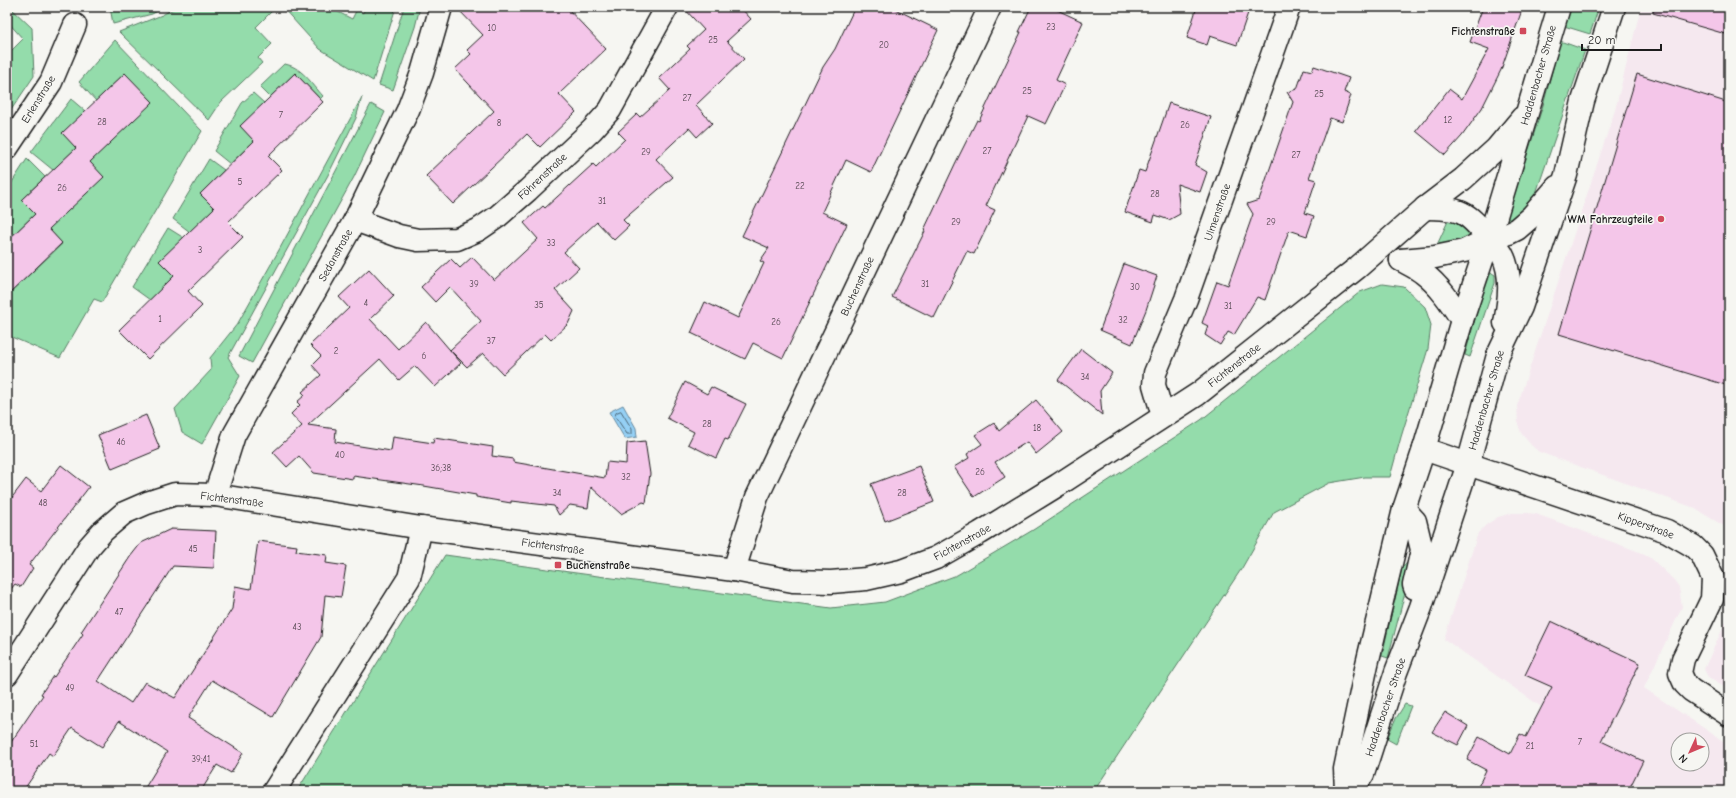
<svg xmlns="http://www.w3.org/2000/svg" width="1736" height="798" viewBox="0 0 1736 798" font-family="'Comic Neue',sans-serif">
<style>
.built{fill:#f5e8ef;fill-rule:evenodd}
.green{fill:#94dcab;stroke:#587c64}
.water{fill:#95d0f5;stroke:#65889e}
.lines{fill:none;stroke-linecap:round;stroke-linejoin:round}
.shore{stroke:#4c6473;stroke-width:1}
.building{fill:#f4c6e9;stroke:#1c1c1c}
.minor-casing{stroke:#1c1c1c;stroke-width:25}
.secondary-casing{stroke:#1c1c1c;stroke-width:25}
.minor{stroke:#f6f6f2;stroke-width:22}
.secondary{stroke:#f6f6f2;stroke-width:22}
.poi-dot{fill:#d1495b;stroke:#f6f6f2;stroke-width:1.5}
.labels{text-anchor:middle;stroke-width:3.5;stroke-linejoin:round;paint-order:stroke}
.number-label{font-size:9px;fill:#52464f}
.poi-label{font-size:11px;font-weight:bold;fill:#1c1c1c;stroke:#f6f6f2;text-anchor:end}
.street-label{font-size:11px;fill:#1c1c1c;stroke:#f6f6f2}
</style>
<rect width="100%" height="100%" fill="#f6f6f2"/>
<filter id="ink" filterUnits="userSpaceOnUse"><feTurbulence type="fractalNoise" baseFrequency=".025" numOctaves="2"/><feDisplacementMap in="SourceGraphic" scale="8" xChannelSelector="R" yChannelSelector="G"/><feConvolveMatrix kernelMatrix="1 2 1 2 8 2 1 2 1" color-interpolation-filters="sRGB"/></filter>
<g filter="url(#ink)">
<!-- built -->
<g class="built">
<polygon points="1641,7 1729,7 1729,529 1692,507 1539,452 1531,445 1521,433 1518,424 1517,406 1615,110"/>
<path d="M 1512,513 L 1527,513 L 1536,514 L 1637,551 L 1652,559 L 1674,580 L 1679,587 L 1682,607 L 1644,688 L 1729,745 L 1729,791 L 1525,791 L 1560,720 L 1444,639 L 1478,533 L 1486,525 L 1498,517 ZM 1678,740 L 1702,740 L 1702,764 L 1678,764 Z"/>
<polygon points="1729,615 1729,690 1708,677 1704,669"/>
</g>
<!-- green -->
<g class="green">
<polygon points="7,7 10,7 32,28 34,76 7,116 7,55 23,39 7,21"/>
<polygon points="110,7 165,7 152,14 113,24"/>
<polygon points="177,7 276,7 256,27 272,44 258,58 262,63 221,102 209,120 119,32 162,15"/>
<polygon points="282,7 313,7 321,11 323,7 328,7 352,19 357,9 363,13 366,7 396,7 373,81 320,49"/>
<polygon points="404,7 420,7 415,27 393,90 379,85"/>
<polygon points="1570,7 1599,7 1590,34 1564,26"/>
<polygon points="115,40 202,131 102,302 94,299 60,358 7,335 7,296 62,244 49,229 90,162 125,73 96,101 79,82"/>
<polygon points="1560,41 1585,50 1534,199 1529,208 1505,224 1544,102"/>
<path d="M 284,64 C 301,66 312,84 323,96 L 320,99 L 295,73 L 270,97 L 260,87 Z"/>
<polygon points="253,93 264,103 254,141 230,164 214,151 242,103"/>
<polygon points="362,97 356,118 328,175 228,357 240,376 202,444 182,432 175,409 211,370 210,358 238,323 279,250"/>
<polygon points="71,99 85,111 76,148 53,170 31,152"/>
<polygon points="371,104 385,112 354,177 252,363 239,356"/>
<polygon points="27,159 45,177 21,200 35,214 11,237 7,234 7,190"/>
<polygon points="209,159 224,170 200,194 214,208 190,232 173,219"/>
<polygon points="1448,221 1463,225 1472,231 1472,236 1467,242 1437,245"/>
<polygon points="168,228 184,238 160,262 174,276 150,300 132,287"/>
<polygon points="1492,273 1495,275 1495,283 1470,357 1465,355 1487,276"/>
<polygon points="1382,284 1404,287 1425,307 1431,325 1428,349 1401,437 1390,477 1365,477 1329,483 1274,512 1242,568 1094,791 297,791 445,555 831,608 885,602 957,575 1033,530 1201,420 1360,292"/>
<polygon points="1407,563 1409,565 1406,589 1388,658 1382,656 1402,567"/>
<polygon points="1405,704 1411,706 1396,744 1387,739 1395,720"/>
</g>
<!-- water -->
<polygon class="water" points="623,405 636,428 637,437 625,439 609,412"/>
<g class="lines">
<!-- shore -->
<polygon class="shore" points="621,411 632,429 632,434 627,434 615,416 616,413"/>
</g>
<!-- building -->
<g class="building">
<polygon points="456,7 566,7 606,49 559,94 576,112 540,147 527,134 453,204 426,176 494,111 455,69 471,54 467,50 483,35"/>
<polygon points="683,7 740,7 751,19 727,41 744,59 696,105 712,123 697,137 689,128 656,159 673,177 623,220 629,226 614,240 597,222 564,252 579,268 555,290 574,311 568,324 551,340 545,334 503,374 483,353 467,367 450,350 481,321 450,287 435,302 421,287 451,259 460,268 472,257 494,280 538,239 524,223 543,206 545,208 593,164 596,167 625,139 618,132 637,114 640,117 670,90 659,78 690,49 687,46 704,30"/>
<polygon points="855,7 891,7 938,30 871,172 846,160 822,212 847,224 783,358 753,343 745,359 691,333 705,302 738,318 764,263 760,261 769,248 742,236 823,67 835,49"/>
<polygon points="1031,7 1051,7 1083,22 1056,80 1065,85 1046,124 1028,116 986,206 995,210 974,254 967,251 934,318 892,297 925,231 924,230 956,162 977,120 979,121 1021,32 1019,32"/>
<polygon points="1197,7 1250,7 1237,45 1210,36 1207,45 1187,38"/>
<polygon points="1483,7 1523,7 1501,70 1482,108 1462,136 1445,155 1416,131 1449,89 1462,99 1489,49 1470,42"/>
<polygon points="1654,7 1729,7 1729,35 1653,13"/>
<polygon points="1314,66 1349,78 1344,92 1351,95 1342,122 1330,118 1309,178 1316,180 1305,213 1314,216 1307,236 1289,230 1265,300 1257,297 1234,335 1228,332 1220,345 1205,335 1208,326 1202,323 1217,281 1228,285 1253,214 1247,204 1259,200 1293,102 1287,92 1297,89 1304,69 1312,71"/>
<polygon points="125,73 153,102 90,162 104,177 49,229 62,243 7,296 7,241 35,214 21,200 76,148 62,133"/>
<polygon points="295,73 323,102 268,156 282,170 228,222 243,237 188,291 202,306 148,359 119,330 174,276 159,261 214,208 200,194 254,141 240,126"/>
<polygon points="1637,74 1729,103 1729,386 1559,334"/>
<polygon points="1169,103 1211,117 1195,165 1207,172 1200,192 1177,184 1180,214 1169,220 1155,215 1153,222 1125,212 1139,170 1145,172"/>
<polygon points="1124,264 1157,276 1146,310 1132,344 1100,330"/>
<polygon points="369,269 394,296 370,319 398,349 426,322 461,363 435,387 415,366 399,380 380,359 308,425 336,429 335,442 391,451 393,437 433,443 434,438 493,447 492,456 513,459 513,462 605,478 607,462 626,464 627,443 645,441 650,474 646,503 643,502 621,514 591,487 588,508 570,505 559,515 554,506 511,501 511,503 476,497 476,495 424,486 353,476 353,479 314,473 299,456 287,467 273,452 302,426 291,414 300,405 297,402 305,395 302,392 321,375 312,365 321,356 310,345 349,308 339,297"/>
<polygon points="1081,349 1112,373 1100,391 1102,415 1058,380"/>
<polygon points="685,382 707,394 711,387 746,404 728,440 725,439 716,458 688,444 694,432 667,418"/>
<polygon points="1036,400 1063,432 1036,454 1027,442 995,462 1005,477 974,497 954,467 969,458 967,454 982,444 975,435 994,423 999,431"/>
<polygon points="146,415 160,449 112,469 98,435"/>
<polygon points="61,465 89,487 29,565 33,568 21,587 15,584 7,594 7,504 26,479 41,491"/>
<polygon points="919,466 934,502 885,521 871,484"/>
<polygon points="171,529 216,531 214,568 173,566 98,681 131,703 145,682 175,698 232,609 235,586 251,589 258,541 297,546 296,551 327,555 326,563 346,566 341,597 325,595 321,637 273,717 212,680 188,718 243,753 231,773 217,765 201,791 143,791 167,752 119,721 102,747 72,728 53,756 49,753 23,791 7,791 7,748 43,695 41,694 53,676 54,677 83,634 81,632 130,557 141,543"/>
<polygon points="1551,621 1640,663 1601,741 1643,761 1628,791 1476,791 1486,770 1467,760 1479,737 1510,754 1520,734 1526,737 1552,687 1525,675"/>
<polygon points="1445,712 1468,726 1458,745 1432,732"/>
</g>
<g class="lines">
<defs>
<g id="minor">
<polyline points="7,148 51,82 75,25"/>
<polyline points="355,220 399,236 418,240 457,239 478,230 497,217 528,190 592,130 610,110 667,7"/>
<polyline points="1163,416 1154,385 1155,373 1186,299 1289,7"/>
<polyline points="1468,464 1667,531 1693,546 1702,555 1713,578 1712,599 1683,659 1680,673 1685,684 1691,690 1729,715"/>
<polyline points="215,495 234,435 355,220 408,110 422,73 441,7"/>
<polyline points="734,570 757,497 990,7"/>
<polyline points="7,674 89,547 103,531 124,513 147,503 175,494 215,495 421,528 734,570 793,581 831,582 866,579 901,571 936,558 980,533 1058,485 1198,394 1357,268 1425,208"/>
<polyline points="274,791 409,578 421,528"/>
</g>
<g id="secondary">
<path d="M 1425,208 C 1460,208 1467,211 1488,238 C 1492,243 1498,248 1502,254 C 1513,275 1509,301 1505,323"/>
<polyline points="1425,208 1463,179 1496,149 1522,118"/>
<polyline points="1401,260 1435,257 1464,251 1489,239 1509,233 1517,229 1532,216 1557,187"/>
<path d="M 1401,260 C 1408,264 1417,268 1423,273 C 1439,285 1451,303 1462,320"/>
<polyline points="1424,449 1468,464"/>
<polyline points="1404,509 1415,521 1422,550 1414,585 1415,588"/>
<polyline points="1346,791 1345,769 1367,664 1404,509 1424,449 1462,320 1489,239 1559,7"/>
<polyline points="1352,791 1363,774 1396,672 1421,607 1468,464 1498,355 1521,307 1566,175 1583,101 1614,7"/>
</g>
</defs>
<!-- minor casing -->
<use href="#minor" class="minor-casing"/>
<!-- secondary casing -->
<use href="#secondary" class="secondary-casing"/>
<!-- minor -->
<use href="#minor" class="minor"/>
<!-- secondary -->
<use href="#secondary" class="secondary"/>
</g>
</g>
<!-- markers -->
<g class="poi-dot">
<rect x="1519" y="27" width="8" height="8" rx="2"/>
<circle cx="1661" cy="219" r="4"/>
<rect x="554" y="561" width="8" height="8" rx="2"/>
</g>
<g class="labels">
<!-- number labels -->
<g class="number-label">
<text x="1051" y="30">23</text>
<text x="492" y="31">10</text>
<text x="713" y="43">25</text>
<text x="884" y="48">20</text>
<text x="1027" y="94">25</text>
<text x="1319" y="97">25</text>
<text x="687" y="101">27</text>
<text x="281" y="118">7</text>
<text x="1448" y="123">12</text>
<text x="102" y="125">28</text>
<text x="499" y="126">8</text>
<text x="1185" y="128">26</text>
<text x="987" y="154">27</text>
<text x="646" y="155">29</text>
<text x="1296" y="158">27</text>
<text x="240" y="185">5</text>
<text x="800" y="189">22</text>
<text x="62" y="191">26</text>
<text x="1155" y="197">28</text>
<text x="602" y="204">31</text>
<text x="956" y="225">29</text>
<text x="1271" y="225">29</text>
<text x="551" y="246">33</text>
<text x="200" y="253">3</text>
<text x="474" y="287">39</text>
<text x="925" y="287">31</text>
<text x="1135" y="290">30</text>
<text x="366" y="306">4</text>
<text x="539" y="308">35</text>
<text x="1228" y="309">31</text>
<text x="160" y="322">1</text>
<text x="1123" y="323">32</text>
<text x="776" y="325">26</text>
<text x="491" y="344">37</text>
<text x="336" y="354">2</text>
<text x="424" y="359">6</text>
<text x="1085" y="380">34</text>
<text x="707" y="427">28</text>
<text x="1037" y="431">18</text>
<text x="121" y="445">46</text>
<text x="340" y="458">40</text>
<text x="441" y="471">36;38</text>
<text x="980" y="475">26</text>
<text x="626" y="480">32</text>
<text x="557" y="496">34</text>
<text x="902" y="496">28</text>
<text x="43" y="506">48</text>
<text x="193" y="552">45</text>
<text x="119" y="615">47</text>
<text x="297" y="630">43</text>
<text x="70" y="691">49</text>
<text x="1580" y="745">7</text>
<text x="34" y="747">51</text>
<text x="1530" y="749">21</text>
<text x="201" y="762">39;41</text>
</g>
<!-- poi labels -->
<g class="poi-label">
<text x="1515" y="35">Fichtenstraße</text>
<text x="1653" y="223">WM Fahrzeugteile</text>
<text x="566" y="569" text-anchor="start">Buchenstraße</text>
</g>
<!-- street labels -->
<g class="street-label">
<text transform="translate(1538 75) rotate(-74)" y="4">Haddenbacher Straße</text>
<text transform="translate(38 99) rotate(-58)" y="4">Erlenstraße</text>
<text transform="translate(542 176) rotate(-43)" y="4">Föhrenstraße</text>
<text transform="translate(1217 212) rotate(-71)" y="4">Ulmenstraße</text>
<text transform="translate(335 255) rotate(-61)" y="4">Sedanstraße</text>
<text transform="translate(857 286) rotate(-65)" y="4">Buchenstraße</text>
<text transform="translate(1234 365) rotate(-38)" y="4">Fichtenstraße</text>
<text transform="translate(1486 400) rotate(-74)" y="4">Haddenbacher Straße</text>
<text transform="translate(232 499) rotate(7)" y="4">Fichtenstraße</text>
<text transform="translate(1646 525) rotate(20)" y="4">Kipperstraße</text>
<text transform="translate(962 542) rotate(-29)" y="4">Fichtenstraße</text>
<text transform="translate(553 546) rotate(8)" y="4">Fichtenstraße</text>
<text transform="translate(1385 707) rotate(-71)" y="4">Haddenbacher Straße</text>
</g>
</g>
<!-- margin -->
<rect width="1736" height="798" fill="none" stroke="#f6f6f2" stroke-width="24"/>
<rect x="12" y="12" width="1712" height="774" fill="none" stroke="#1c1c1c" stroke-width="1.5" filter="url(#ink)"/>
<!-- north arrow -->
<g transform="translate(1690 752) rotate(226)"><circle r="19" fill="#f6f6f2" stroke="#9f9f9c"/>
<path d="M0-3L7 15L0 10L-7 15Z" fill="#d1495b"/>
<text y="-6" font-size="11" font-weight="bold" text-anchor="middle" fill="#1c1c1c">N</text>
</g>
<!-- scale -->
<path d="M1582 44v6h79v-6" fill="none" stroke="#1c1c1c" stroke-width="2"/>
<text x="1588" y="44" font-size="12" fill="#1c1c1c" stroke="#f6f6f2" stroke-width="3" paint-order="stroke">20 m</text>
</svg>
